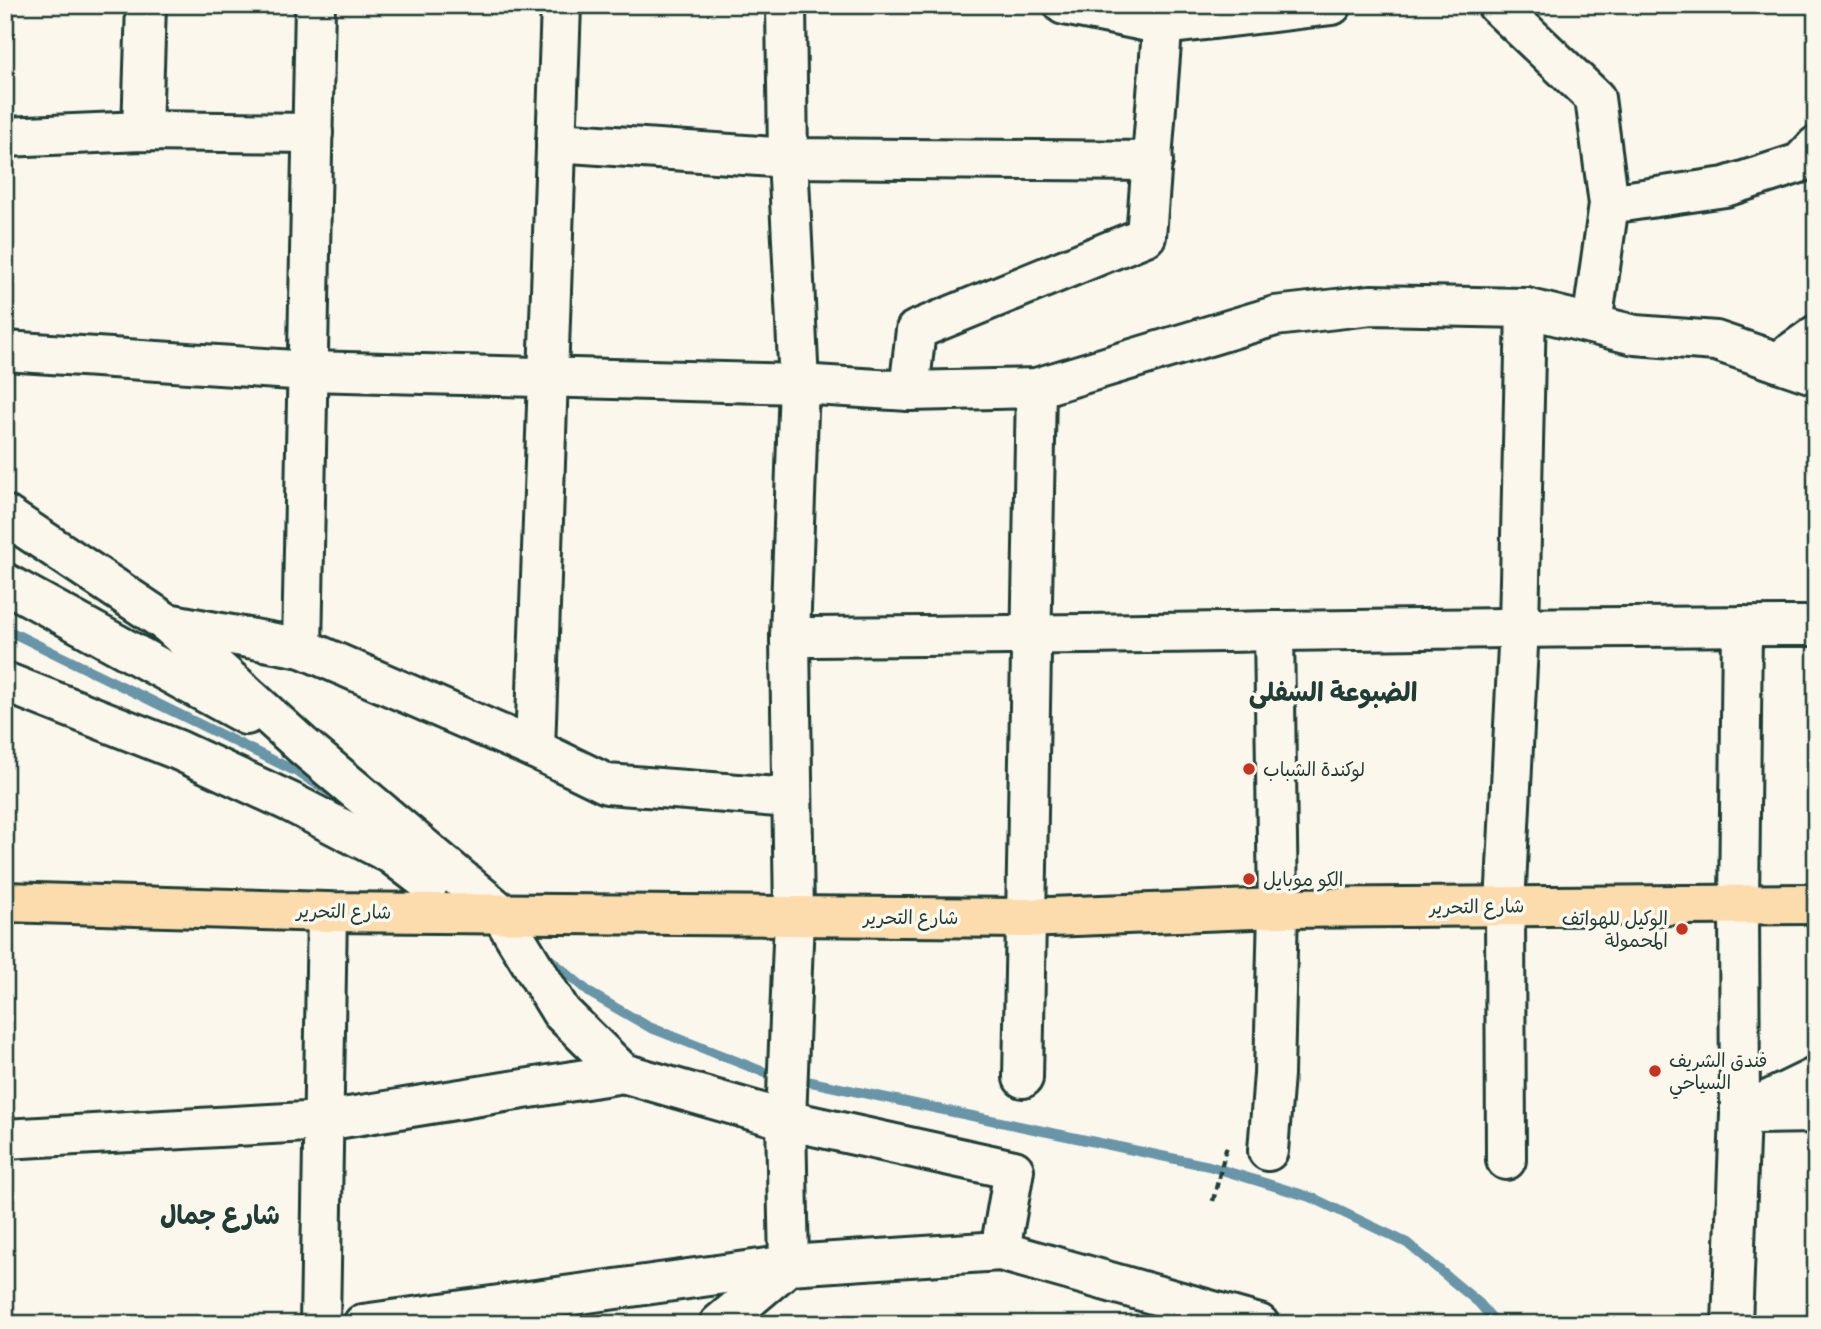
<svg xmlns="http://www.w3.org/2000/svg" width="1821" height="1329" viewBox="0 0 1821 1329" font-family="Delius,'Playpen Sans Arabic',sans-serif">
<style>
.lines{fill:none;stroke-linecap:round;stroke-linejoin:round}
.stream{stroke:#6795a8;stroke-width:10}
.minor-casing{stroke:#1f3d34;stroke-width:44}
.major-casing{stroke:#1f3d34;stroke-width:44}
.path{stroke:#1f3d34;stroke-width:4.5;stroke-dasharray:7 5;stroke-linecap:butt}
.minor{stroke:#fbf7ec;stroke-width:38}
.major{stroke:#fcdcac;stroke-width:38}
.poi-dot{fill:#c8321e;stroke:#fbf7ec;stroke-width:2.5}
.labels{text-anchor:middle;stroke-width:7;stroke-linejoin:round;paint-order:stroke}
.poi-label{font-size:19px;fill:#1f3d34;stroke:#fbf7ec;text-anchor:start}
.street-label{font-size:19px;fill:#1f3d34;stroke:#fbf7ec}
.district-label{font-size:26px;font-weight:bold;fill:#1f3d34;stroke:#fbf7ec}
</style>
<rect width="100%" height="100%" fill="#fbf7ec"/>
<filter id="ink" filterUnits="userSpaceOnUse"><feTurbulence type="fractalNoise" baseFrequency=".0143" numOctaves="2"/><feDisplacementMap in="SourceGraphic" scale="14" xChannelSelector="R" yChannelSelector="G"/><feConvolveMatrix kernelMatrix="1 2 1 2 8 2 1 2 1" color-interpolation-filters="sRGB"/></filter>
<g filter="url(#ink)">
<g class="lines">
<!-- stream -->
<g class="stream">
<polyline points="5,629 297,772 330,792"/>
<polyline points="545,955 590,993 649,1027 761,1071 778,1075"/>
<polyline points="797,1079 1209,1166 1313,1198 1407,1243 1479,1303 1497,1324"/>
</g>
<defs>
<g id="minor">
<polyline points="1064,5 1163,25 1332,5"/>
<polyline points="1497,5 1595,98 1609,204 1592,324"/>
<polyline points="142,131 146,5"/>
<polyline points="5,137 142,131 313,133"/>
<polyline points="556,142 788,158 1153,161"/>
<polyline points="1609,204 1725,187 1800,163 1816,146"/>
<polyline points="5,351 309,371 799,384 909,391 1036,388 1275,316 1371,305 1526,308 1635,335 1716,341 1816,375"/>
<polyline points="1778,362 1816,335"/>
<polyline points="909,391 916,330 1146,236 1164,5"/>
<polyline points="5,515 167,623 303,746 500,912 561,1012 623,1073 786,1120 1014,1170 1000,1251"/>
<polyline points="5,583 246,715"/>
<polyline points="167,623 302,648 535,749 607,784 791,798"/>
<path d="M 790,637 C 1132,635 1474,626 1816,626"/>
<polyline points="302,648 315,5"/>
<polyline points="5,682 178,750 290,802 391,854 429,883"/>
<polyline points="535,749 561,5"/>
<polyline points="1023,1078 1036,388"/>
<polyline points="1740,1114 1816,1077"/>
<polyline points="1753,1114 1816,1113"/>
<polyline points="5,1139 324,1121 623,1073"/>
<polyline points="1268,1151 1274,1074 1278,908 1274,631"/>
<polyline points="1506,1160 1505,906 1519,626 1526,308"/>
<polyline points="320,1324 327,912"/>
<polyline points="363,1324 789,1265 1000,1251 1259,1324"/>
<polyline points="719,1324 789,1265 786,1120 794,917 790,637 799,384 788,158 786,5"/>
<polyline points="1732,1324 1740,1114 1739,905 1742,626"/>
</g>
<polyline id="major" points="5,902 327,912 1025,918 1278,908 1816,904"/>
</defs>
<!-- minor casing -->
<use href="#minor" class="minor-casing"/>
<!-- major casing -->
<use href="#major" class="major-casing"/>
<!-- path -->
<polyline class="path" points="1213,1201 1227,1145"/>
<!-- minor -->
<use href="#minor" class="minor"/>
<!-- major -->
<use href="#major" class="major"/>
</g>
</g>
<!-- markers -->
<g class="poi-dot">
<circle cx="1249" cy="769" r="7"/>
<circle cx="1249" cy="879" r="7"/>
<circle cx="1682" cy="929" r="7"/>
<circle cx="1655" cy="1071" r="7"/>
</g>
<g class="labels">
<!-- poi labels -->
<g class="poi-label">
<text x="1263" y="776">لوكندة الشباب</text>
<text x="1263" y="886">الكو موبايل</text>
<text x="1668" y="925" text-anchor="end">الوكيل للهواتف<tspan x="1668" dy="22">المحمولة</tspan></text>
<text x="1669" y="1067">فندق الشريف<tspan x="1669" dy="22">السياحي</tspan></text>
</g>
<!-- street labels -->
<g class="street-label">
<text transform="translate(1477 906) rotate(-1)" y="7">شارع التحرير</text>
<text transform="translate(344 911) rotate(1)" y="7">شارع التحرير</text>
<text x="911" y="924">شارع التحرير</text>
</g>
<!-- district labels -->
<g class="district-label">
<text x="1333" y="701">الضبوعة السفلى</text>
<text x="220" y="1224">شارع جمال</text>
</g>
</g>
<!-- margin -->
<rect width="1821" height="1329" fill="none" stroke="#fbf7ec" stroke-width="28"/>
<rect x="14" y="14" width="1793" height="1301" fill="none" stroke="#1f3d34" stroke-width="2.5" filter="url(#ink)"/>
</svg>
